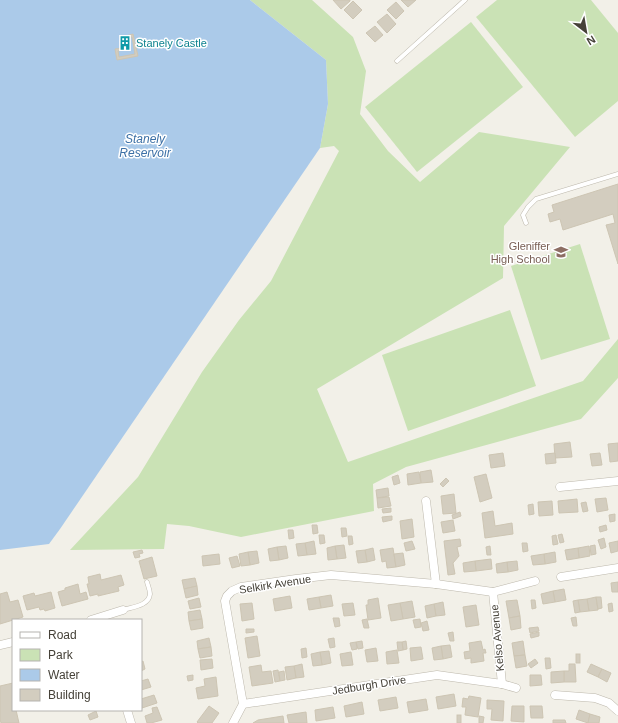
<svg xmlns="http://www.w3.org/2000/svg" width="618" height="723" viewBox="0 0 618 723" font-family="Arial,sans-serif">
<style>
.green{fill:#cae2b5}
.water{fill:#abcae9}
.building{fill:#d3cdbf;stroke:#cdc5b3;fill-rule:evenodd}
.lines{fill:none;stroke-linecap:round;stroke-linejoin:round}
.service-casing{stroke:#bdb8ac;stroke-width:5}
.minor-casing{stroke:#bdb8ac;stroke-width:9}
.service{stroke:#fff;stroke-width:4}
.minor{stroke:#fff;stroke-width:8}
.labels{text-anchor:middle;stroke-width:3;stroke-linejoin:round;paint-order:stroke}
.culture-label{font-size:11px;fill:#0d838f;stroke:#fff;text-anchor:start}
.education-label{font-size:11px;fill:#785e54;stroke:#fff;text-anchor:end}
.street-label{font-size:11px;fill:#454138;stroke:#fff}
.water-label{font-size:12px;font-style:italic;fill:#3c70a6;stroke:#fff}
</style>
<rect width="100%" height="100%" fill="#f2f0e8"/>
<!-- green -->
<g class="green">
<polygon points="250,0 312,0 353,37 366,71 360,114 388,151 420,182 479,132 570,147 504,226 503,278 317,389 348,462 583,381 618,339 618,378 581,419 406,467 373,484 374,511 241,537 189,526 167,524 164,549 70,550 138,477 202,372 239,320 271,281 339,151 334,146 320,148 328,104 326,60"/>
<polygon points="497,0 591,0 618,33 618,101 575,137 476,17"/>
<polygon points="471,22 523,87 417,172 365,107"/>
<polygon points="580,244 610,339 541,360 511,266"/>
<polygon points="510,310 536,386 408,431 382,355"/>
</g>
<!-- water -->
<polygon class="water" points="0,0 250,0 326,60 328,104 320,148 60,529 49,544 0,550"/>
<!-- building -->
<g class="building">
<polygon points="333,0 350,0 350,1 341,9"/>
<polygon points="401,0 416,0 408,7"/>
<polygon points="353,1 362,10 353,19 344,10"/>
<polygon points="396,2 404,11 396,19 387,10"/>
<polygon points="387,14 396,24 387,33 377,22"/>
<polygon points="375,26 383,35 375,42 366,33"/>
<path d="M 133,34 L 138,56 L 117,60 L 115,49 L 124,48 L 122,37 ZM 132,37 L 135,54 L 119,57 L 118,51 L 128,49 L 126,38 Z"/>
<polygon points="618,184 618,264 606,225 615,223 613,214 563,230 560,219 550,222 548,214 554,212 552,205"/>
<polygon points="570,442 572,457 555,458 554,444"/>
<polygon points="618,443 618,461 610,462 608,444"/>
<polygon points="503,453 505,466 491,468 489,455"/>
<polygon points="555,453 556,463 546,464 545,454"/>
<polygon points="600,453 602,465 592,466 590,454"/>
<polygon points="431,470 433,482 421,483 420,472"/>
<polygon points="419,472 421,483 408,485 407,474"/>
<polygon points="486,474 492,498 480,502 474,477"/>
<polygon points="398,475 400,483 394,485 392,477"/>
<polygon points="446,478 449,481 443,487 440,484"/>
<polygon points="388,488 389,496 377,498 376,490"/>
<polygon points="454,494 456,513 443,514 441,496"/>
<polygon points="389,497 391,506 378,508 377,498"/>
<polygon points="606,498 608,510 597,512 595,499"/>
<polygon points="577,499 578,512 559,513 558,501"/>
<polygon points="552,501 553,515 539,516 538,502"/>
<polygon points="586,502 588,511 583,512 581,503"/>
<polygon points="533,504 534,514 529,515 528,505"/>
<polygon points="391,508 391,512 383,513 382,509"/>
<polygon points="493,511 495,526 512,523 513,534 485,538 482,513"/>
<polygon points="460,512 461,516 453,519 452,515"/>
<polygon points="615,514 615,521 610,522 609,515"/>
<polygon points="392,516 392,520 383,522 382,517"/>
<polygon points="412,519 414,537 402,539 400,521"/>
<polygon points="453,520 455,531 443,533 441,522"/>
<polygon points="312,525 317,525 318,533 313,534"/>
<polygon points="606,525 607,530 600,532 599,527"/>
<polygon points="341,528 346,528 347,536 342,537"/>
<polygon points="288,530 293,530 294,538 289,539"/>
<polygon points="562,534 564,542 560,543 558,535"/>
<polygon points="319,535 324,535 325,543 320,544"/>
<polygon points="556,535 558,544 553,545 552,536"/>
<polygon points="348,536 352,536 353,544 349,545"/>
<polygon points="604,538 606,547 601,549 598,540"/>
<polygon points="460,539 461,546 457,547 459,556 453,563 455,574 448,575 444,541"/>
<polygon points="314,541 316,554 307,555 305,543"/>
<polygon points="412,541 415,549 406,551 404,543"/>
<polygon points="618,541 618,551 611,553 609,543"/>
<polygon points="305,543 307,555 298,556 296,544"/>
<polygon points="522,543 527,543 528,551 523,552"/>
<polygon points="344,545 346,558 337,559 335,546"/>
<polygon points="595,545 596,554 591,555 590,546"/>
<polygon points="286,546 288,558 279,560 277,547"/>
<polygon points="335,546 337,559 328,560 327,548"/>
<polygon points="490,546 491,555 487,555 486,547"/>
<polygon points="589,546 590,556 579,558 578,548"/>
<polygon points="277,547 279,560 270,561 268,549"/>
<polygon points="373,548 375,560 367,562 365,550"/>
<polygon points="393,548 396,567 387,568 386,561 382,562 380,550"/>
<polygon points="578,548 579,558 567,560 565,550"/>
<polygon points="142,550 143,553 139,554 140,557 135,558 133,552"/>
<polygon points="365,550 367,562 358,563 356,551"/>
<polygon points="257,551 259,563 250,565 248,552"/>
<polygon points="248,552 250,565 241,566 239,554"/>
<polygon points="555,552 556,562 545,564 544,554"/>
<polygon points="403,553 405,565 396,567 394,554"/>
<polygon points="219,554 220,564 203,566 202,556"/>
<polygon points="544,554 545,564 533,565 531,556"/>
<polygon points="237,556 240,566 232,568 229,558"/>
<polygon points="152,557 157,576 144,579 139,561"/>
<polygon points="491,559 492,569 476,571 475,561"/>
<polygon points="475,561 476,571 464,572 463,563"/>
<polygon points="517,561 518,570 508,572 507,562"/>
<polygon points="507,562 508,572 497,573 496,564"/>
<polygon points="100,574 101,580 121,575 124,585 118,587 119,591 98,596 98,594 90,596 87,584 89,584 88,577"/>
<polygon points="195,578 197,586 184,589 182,580"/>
<polygon points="618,582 618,592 612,592 611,583"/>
<polygon points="78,584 80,594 86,592 88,599 62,606 58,592 65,590 65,588"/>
<polygon points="197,586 198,595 186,598 184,589"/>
<polygon points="564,589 566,600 555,602 553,591"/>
<polygon points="553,591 555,602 543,604 541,594"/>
<polygon points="7,592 10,602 18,600 23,617 0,624 0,594"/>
<polygon points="51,592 55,608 45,611 44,609 40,610 39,607 27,610 23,596 34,593 35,596"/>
<polygon points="331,595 333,606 321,608 319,597"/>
<polygon points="290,596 292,608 275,611 273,599"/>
<polygon points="319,597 321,608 309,610 307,599"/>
<polygon points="596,597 598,610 589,611 587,599"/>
<polygon points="596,597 601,597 602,608 598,609"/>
<polygon points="199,598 201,607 190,609 188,601"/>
<polygon points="378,598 381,618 368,620 366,605 368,605 368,600"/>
<polygon points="587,599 589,611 580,612 578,600"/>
<polygon points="517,600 520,616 509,618 506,601"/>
<polygon points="531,600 535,600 536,608 532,609"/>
<polygon points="578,600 580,612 575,613 573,601"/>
<polygon points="412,601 415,617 403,619 400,603"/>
<polygon points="443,602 445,615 436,616 434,604"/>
<polygon points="252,603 254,619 242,621 240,604"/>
<polygon points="353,603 355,615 344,616 342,604"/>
<polygon points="400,603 403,619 391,621 388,605"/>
<polygon points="612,603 613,611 609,612 608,604"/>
<polygon points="434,604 436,616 427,618 425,606"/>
<polygon points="476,605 479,625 466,627 463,607"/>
<polygon points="200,610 202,619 189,621 188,612"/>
<polygon points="520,616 521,628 511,630 509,618"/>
<polygon points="576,617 577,626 573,626 571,618"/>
<polygon points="333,618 339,618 340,626 335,627"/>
<polygon points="202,619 203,628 191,630 189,621"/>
<polygon points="367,619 369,628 364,628 362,620"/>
<polygon points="420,619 421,627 415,628 413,620"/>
<polygon points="427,621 429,630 423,631 421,623"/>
<polygon points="538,627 539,631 530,633 529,628"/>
<polygon points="246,629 254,629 254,632 246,633"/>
<polygon points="453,632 454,641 450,641 448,633"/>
<polygon points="539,632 539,636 531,638 530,634"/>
<polygon points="257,636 260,656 248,658 245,638"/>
<polygon points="209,638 211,647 198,649 197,641"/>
<polygon points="334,638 335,647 330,648 328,639"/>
<polygon points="362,641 363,648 358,649 356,642"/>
<polygon points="406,641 407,649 403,650 402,642"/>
<polygon points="481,641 483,650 485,649 486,653 483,653 484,661 471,663 471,658 465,659 464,652 470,651 469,643"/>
<polygon points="523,641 525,655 514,656 512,643"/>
<polygon points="356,642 357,649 352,650 350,643"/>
<polygon points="397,642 402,642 403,650 398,651"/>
<polygon points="450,645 452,657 443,659 441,646"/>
<polygon points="441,646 443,659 434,660 432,648"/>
<polygon points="211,647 212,656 200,658 198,649"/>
<polygon points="421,647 423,659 411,661 410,648"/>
<polygon points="306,648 307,657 302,658 301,649"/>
<polygon points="376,648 378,661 367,662 365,650"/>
<polygon points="397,650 399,663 387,664 386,652"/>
<polygon points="329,651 331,663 322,665 320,652"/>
<polygon points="320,652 322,665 313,666 311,654"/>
<polygon points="351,652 353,665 342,666 340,654"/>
<rect x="576" y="654" width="4" height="9"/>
<polygon points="525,655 527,666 516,668 514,656"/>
<polygon points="545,658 550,658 551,668 546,669"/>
<polygon points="212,659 213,668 201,670 200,660"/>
<polygon points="535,659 538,663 531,668 528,664"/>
<polygon points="143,661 145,669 141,671 141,662"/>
<polygon points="302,664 304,677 296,678 294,666"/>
<polygon points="569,664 575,664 576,682 564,682 564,671 569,671"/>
<polygon points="591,664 602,669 598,677 587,672"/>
<polygon points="261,665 262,672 271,671 273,683 252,686 249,667"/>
<polygon points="294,666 296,678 287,680 285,667"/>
<polygon points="602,669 611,673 607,682 598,677"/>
<polygon points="278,670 280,681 275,682 273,671"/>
<polygon points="284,671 285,680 280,681 279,672"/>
<polygon points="564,671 564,682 551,683 551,672"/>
<polygon points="193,675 193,680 188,681 187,676"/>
<polygon points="530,675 541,675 542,685 530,686"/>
<polygon points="216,677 218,696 198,699 196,688 205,686 204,679"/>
<polygon points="148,679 151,687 141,690 141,681"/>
<polygon points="13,683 13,710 16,710 19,723 1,723 0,719 0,686"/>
<polygon points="454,694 456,706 438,709 436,697"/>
<polygon points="154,695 157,703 142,708 141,699"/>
<polygon points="469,696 481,698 478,717 465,715 466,707 462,707 463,698 468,699"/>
<polygon points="396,697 398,708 380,711 378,700"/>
<polygon points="426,699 428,710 409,713 407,702"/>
<polygon points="487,700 504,701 503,721 491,720 492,709 487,709"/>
<polygon points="362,702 364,714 346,717 344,706"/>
<polygon points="209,706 219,713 212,723 198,723 197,722"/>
<polygon points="512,706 524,706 524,722 511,721"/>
<polygon points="530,706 542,706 543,718 531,718"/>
<polygon points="157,707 162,720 151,723 147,723 145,716 153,713 152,708"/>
<polygon points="333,707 335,718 316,721 315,710"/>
<polygon points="579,710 590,714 588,723 576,719"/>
<polygon points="96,711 98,717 90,720 88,715"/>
<polygon points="306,712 307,723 289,723 287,715"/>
<polygon points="590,714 600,717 599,723 588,723"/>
<rect x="457" y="715" width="4" height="8"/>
<polygon points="283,716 284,723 253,723 258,720"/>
<polygon points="479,716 484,717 483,723 479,723"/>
<polygon points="553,720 565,720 566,723 553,723"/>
</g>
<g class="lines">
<defs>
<g id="service">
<polyline points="397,61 465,0"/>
<polyline points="526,223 523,215 528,207 536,199 618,174"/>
<path d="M 123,610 C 132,607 149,606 150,594 C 150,590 148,586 147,582"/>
</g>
<g id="minor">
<polyline points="560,487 618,481"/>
<polyline points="426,501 436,584"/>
<polyline points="561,577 618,568"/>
<polyline points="493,592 502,684"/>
<polyline points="91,620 123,610"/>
<polyline points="0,645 13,642"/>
<polyline points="555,695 595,698 609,703 618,711"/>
<polyline points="243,704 225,601 227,596 232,591 241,587 296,579 331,575 436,584 493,592 535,581"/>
<polyline points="127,710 131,723"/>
<polyline points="233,723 243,704 437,675 502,684 516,688"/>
</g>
</defs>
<!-- service casing -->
<use href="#service" class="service-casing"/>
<!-- minor casing -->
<use href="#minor" class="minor-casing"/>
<!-- service -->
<use href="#service" class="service"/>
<!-- minor -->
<use href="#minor" class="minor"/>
</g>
<!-- icons -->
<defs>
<symbol id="building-bare" viewBox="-9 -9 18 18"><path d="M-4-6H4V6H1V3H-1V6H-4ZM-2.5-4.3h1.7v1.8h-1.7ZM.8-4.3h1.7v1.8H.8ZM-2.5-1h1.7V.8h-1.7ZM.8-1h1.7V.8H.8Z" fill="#0f9aa8" stroke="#fff" stroke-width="2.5" paint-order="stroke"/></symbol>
<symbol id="school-bare" viewBox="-9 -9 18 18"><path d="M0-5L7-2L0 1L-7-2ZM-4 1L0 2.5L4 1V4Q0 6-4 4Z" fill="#8d6e63" stroke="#fff" stroke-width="2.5" paint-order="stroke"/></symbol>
</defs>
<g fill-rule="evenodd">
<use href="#building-bare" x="115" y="33" width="20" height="20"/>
<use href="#school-bare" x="551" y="242" width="20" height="20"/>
</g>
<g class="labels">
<!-- culture labels -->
<g class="culture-label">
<text x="136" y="47">Stanely Castle</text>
</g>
<!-- education labels -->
<g class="education-label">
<text x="550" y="250">Gleniffer<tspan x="550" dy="13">High School</tspan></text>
</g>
<!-- street labels -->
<g class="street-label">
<text transform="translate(275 584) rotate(-9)" y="4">Selkirk Avenue</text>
<text transform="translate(497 638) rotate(-95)" y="4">Kelso Avenue</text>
<text transform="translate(369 685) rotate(-9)" y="4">Jedburgh Drive</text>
</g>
<!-- water labels -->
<g class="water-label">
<text x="145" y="143">Stanely<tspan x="145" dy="14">Reservoir</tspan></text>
</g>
</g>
<!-- legend -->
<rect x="12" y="619" width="130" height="92" fill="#ffffff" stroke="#b5b3af"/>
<rect x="20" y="632" width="20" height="6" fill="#ffffff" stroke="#b5b3af"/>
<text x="48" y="639" font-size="12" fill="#454138">Road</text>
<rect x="20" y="649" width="20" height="12" fill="#cae2b5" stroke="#b5b3af"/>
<text x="48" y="659" font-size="12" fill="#454138">Park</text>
<rect x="20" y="669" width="20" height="12" fill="#abcae9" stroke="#b5b3af"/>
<text x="48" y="679" font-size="12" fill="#454138">Water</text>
<rect x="20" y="689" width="20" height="12" fill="#d3cdbf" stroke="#b5b3af"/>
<text x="48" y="699" font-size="12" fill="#454138">Building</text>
<!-- north arrow -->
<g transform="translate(586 32) rotate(149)" stroke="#ffffff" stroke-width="3" paint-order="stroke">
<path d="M0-3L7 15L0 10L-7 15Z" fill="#454138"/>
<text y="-6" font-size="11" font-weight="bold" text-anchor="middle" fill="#454138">N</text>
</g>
</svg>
